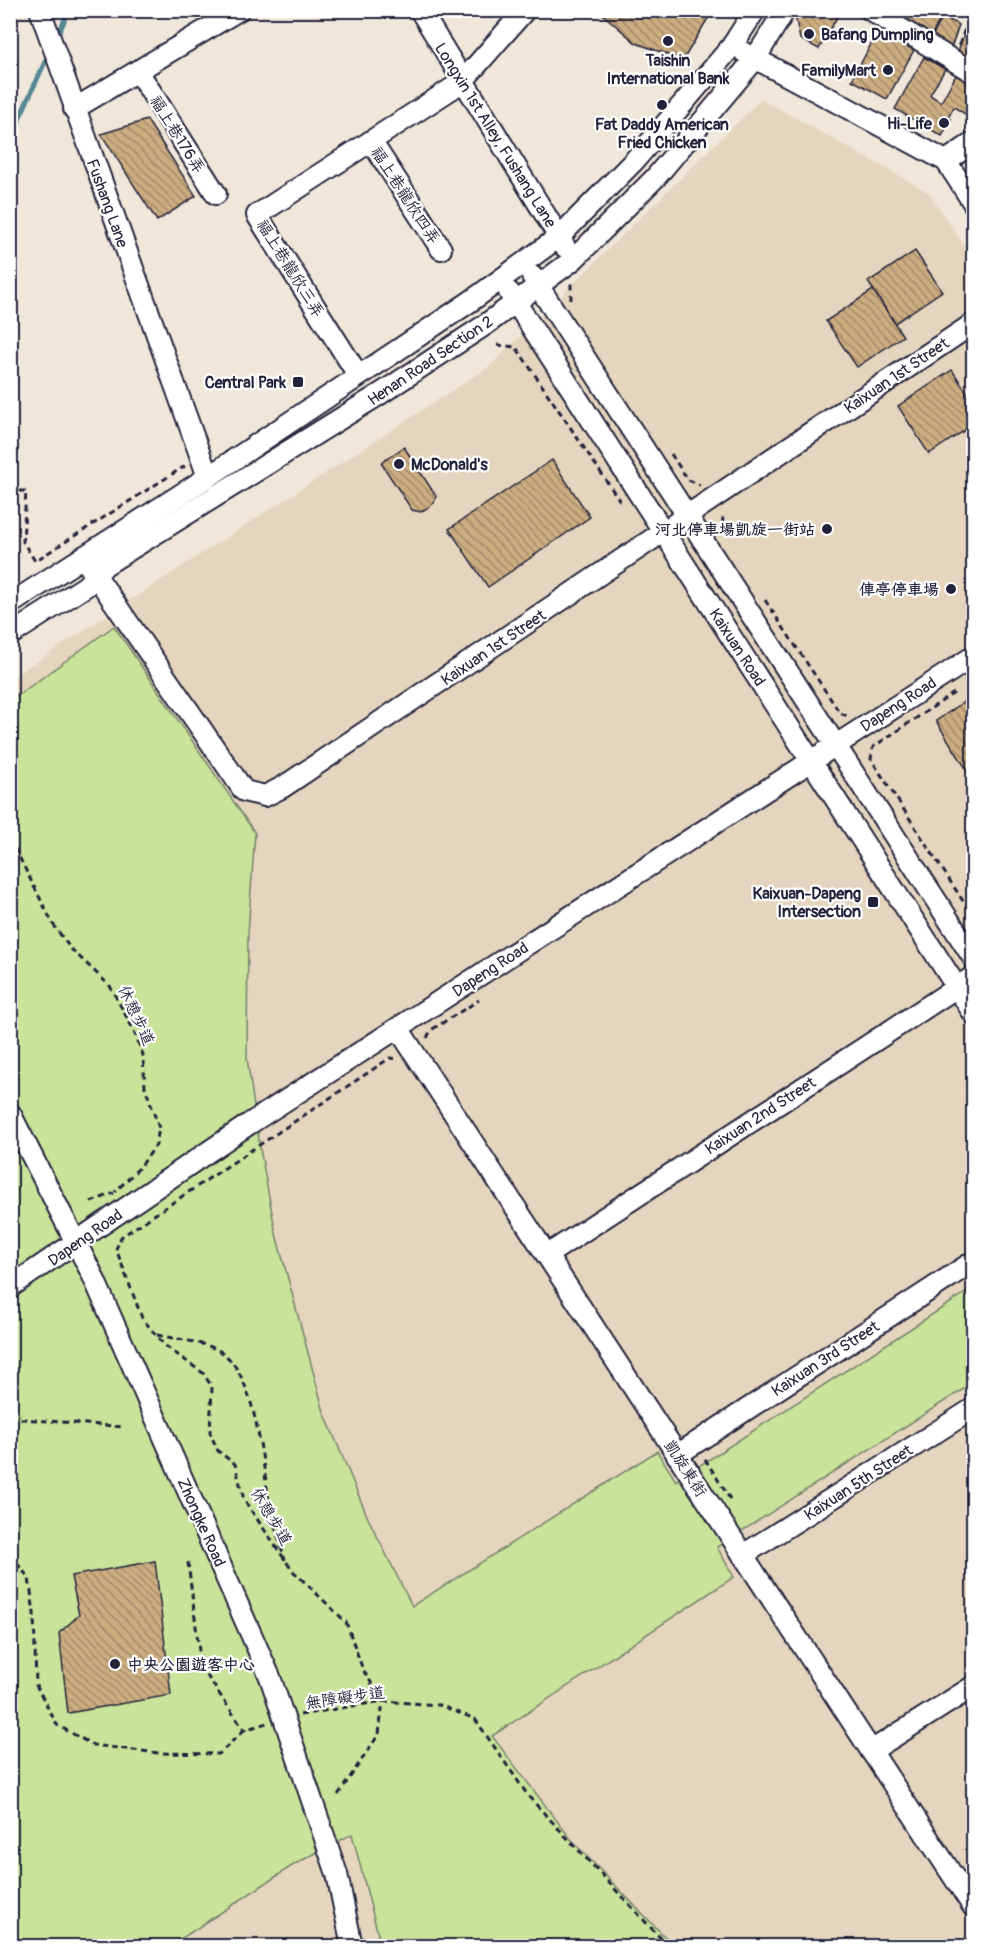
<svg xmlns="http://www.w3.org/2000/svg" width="984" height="1957" viewBox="0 0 984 1957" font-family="Pangolin,'LXGW WenKai TC',sans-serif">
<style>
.built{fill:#e5d5be}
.green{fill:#c9e39a;stroke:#76826a;stroke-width:1.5}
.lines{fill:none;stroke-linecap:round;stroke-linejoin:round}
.stream{stroke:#568794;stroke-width:5}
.building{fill:url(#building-back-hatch);stroke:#22223b;stroke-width:1.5}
.minor-casing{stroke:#22223b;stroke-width:24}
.path{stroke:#22223b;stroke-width:3;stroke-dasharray:6 4.5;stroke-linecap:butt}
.minor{stroke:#fff;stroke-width:20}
.poi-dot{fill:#22223b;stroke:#fff;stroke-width:2}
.labels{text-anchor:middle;stroke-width:4.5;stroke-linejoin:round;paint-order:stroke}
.poi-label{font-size:16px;font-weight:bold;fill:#22223b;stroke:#fff;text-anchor:end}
.street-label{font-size:16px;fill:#22223b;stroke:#fff}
</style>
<defs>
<pattern id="building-back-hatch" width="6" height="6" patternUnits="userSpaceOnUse" patternTransform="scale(1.5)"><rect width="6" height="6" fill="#ccad80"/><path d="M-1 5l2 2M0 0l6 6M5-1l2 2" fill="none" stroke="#a58c6a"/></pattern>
</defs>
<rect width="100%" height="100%" fill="#f0e6d9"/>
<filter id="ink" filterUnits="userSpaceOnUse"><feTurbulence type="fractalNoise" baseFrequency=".0167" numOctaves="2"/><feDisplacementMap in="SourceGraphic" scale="12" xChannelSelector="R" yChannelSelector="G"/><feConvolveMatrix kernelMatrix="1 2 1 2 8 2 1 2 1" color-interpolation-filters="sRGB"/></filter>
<g filter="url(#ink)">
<!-- built -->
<polygon class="built" points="761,99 928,192 973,258 973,1946 11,1946 11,678 490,366"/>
<!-- green -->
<polygon class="green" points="114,626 255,833 248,933 247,1058 261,1154 276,1234 324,1412 368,1518 412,1606 657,1451 676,1481 973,1288 973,1383 717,1547 734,1577 492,1736 574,1843 674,1946 381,1946 352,1834 295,1864 170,1946 11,1946 10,701"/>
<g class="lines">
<!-- stream -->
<g class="stream">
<polyline points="56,39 69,10"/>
<polyline points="10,152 20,117 49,53"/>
</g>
</g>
<!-- building -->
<g class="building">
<polygon points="598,10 713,10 683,60 636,43"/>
<polygon points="801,10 841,10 819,49 800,39 796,20"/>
<polygon points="904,10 945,10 929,40 897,24"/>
<polygon points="943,17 959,25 950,51 930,40"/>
<polygon points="969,20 974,22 974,65 957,54"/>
<polygon points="878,31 914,50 887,99 852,80"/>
<polygon points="924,57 945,69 930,95 941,102 956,75 974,85 974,111 970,117 954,107 948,118 951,119 942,136 895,109"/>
<polygon points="147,120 196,196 157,221 101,134"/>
<polygon points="915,251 942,291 895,323 868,282"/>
<polygon points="873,290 903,336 857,367 826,321"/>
<polygon points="952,370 974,403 974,424 929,454 898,406"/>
<polygon points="974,424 974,440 966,429"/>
<polygon points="404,447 436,496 434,503 421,512 412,510 381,463"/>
<polygon points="552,460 590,517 488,587 449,529"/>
<polygon points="974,695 974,781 936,721"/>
<polygon points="155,1561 171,1695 68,1713 59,1633 79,1615 71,1576"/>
</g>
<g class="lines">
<defs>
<g id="minor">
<polyline points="40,10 208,477"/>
<polyline points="420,10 565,247"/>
<polyline points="870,10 974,73"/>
<polyline points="745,53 946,161 974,204"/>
<polyline points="139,73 216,194"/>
<polyline points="74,109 239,10"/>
<polyline points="371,141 441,249"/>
<polyline points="946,161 974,142"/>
<polyline points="532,276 974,959"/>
<polyline points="509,292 974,1014"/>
<polyline points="358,375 257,215 462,82 525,10"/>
<polyline points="83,557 244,791 265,796 283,787 974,323"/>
<polyline points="10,604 208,477 471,301 559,237 634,161 732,46 755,10"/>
<polyline points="10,635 86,586 105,565 380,394 485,325 573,260 655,178 755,59 785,10"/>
<polyline points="398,1028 974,1908"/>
<polyline points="10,1113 92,1274 270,1677 337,1874 352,1946"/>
<polyline points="547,1255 974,976"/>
<polyline points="10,1287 249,1124 974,656"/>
<polyline points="677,1455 974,1261"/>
<polyline points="743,1555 974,1408"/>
<polyline points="871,1751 974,1686"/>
</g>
</defs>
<!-- minor casing -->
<use href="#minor" class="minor-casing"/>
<!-- path -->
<g class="path">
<polyline points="959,45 972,10"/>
<polyline points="571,300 571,283"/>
<polyline points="497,345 516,347 620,501"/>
<polyline points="671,454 688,480 700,485"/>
<polyline points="10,494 15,491 26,491 23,542 35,561 185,466"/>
<polyline points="722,534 723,515"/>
<polyline points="765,600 840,713 847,716"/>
<polyline points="954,693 873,747 871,759 974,918"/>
<polyline points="10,839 53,924 70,948 110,986 133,1029 143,1055 145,1087 159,1128 156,1145 141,1166 115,1192"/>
<polyline points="427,1038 431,1030 479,1000"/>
<polyline points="91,1202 114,1193"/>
<path d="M 157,1335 C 175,1339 198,1341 216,1349 C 258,1368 262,1471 271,1511 C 275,1527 280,1544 285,1560"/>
<polyline points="10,1418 125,1427"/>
<polyline points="705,1459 730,1499"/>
<polyline points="10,1555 29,1578 34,1613 36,1685 57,1725 93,1745 159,1753 219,1754 244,1730"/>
<polyline points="188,1562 201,1667 244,1730 267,1723"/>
<polyline points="300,1715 383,1701 439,1705 475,1719 529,1797 668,1946"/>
<polyline points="338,1795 379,1734 383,1701 363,1670 346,1622 292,1570 244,1500 235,1464 218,1451 210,1433 212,1387 203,1373 164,1345 142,1318 116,1249 121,1237 390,1058 396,1059"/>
<polyline points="373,1946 374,1946"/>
</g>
<!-- minor -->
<use href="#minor" class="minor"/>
</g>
</g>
<!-- markers -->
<g class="poi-dot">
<circle cx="809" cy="34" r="6"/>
<circle cx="668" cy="41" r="6"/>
<circle cx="888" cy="70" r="6"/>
<circle cx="662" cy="105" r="6"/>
<circle cx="944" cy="123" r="6"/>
<rect x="292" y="376" width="12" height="12" rx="3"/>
<circle cx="399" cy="464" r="6"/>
<circle cx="827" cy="529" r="6"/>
<circle cx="951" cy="589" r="6"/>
<rect x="867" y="896" width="12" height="12" rx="3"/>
<circle cx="115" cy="1664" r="6"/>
</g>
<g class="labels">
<!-- poi labels -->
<g class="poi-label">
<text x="821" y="40" text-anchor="start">Bafang Dumpling</text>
<text x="668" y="66" text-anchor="middle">Taishin<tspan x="668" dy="18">International Bank</tspan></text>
<text x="876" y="76">FamilyMart</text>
<text x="932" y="129">Hi-Life</text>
<text x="662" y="130" text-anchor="middle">Fat Daddy American<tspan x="662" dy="18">Fried Chicken</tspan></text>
<text x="286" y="388">Central Park</text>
<text x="411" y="470" text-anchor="start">McDonald's</text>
<text x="815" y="535">河北停車場凱旋一街站</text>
<text x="939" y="595">俥亭停車場</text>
<text x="861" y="899">Kaixuan-Dapeng<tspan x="861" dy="18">Intersection</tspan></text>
<text x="127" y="1670" text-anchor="start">中央公園遊客中心</text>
</g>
<!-- street labels -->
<g class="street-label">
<text transform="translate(178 134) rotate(58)" y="6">福上巷176弄</text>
<text transform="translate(496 135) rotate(58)" y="6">Longxin 1st Alley, Fushang Lane</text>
<text transform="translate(406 195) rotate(57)" y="6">福上巷龍欣四弄</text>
<text transform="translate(108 203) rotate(70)" y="6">Fushang Lane</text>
<text transform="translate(291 268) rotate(58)" y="6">福上巷龍欣三弄</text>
<text transform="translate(430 360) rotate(-34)" y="6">Henan Road Section 2</text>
<text transform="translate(896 375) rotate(-34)" y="6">Kaixuan 1st Street</text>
<text transform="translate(493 647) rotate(-34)" y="6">Kaixuan 1st Street</text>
<text transform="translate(738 647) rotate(57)" y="6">Kaixuan Road</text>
<text transform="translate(898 704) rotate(-33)" y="6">Dapeng Road</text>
<text transform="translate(490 969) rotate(-33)" y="6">Dapeng Road</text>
<text transform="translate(137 1015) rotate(65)" y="6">休憩步道</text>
<text transform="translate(760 1115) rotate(-33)" y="6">Kaixuan 2nd Street</text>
<text transform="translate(85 1237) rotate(-35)" y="6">Dapeng Road</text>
<text transform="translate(825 1358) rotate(-33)" y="6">Kaixuan 3rd Street</text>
<text transform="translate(686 1468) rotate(57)" y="6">凱旋東街</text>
<text transform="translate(858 1482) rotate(-33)" y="6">Kaixuan 5th Street</text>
<text transform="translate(272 1516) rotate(59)" y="6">休憩步道</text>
<text transform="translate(202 1522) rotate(66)" y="6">Zhongke Road</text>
<text transform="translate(345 1697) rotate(-8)" y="6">無障礙步道</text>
</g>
</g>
<!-- margin -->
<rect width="984" height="1957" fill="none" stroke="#fff" stroke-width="36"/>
<rect x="18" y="18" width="948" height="1921" fill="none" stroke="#22223b" stroke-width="2" filter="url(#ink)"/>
</svg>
